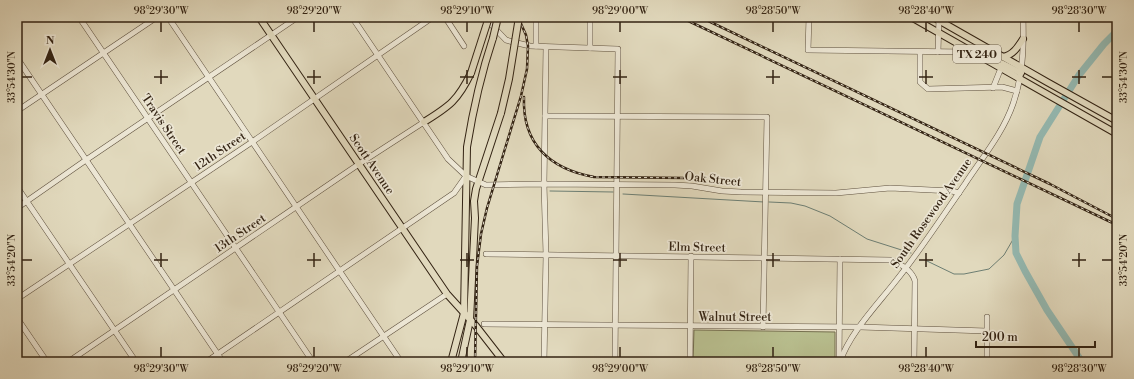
<svg xmlns="http://www.w3.org/2000/svg" width="1134" height="379" viewBox="0 0 1134 379" font-family="'Libre Bodoni',serif">
<style>
.green{fill:#b8be8e;stroke:#767050}
.lines{fill:none;stroke-linecap:round;stroke-linejoin:round}
.stream{stroke:#6d7e73;stroke-width:1}
.river{stroke:#94bab3;stroke-width:7}
.minor-casing{stroke:#5e503e;stroke-width:6}
.major-casing{stroke:#332313;stroke-width:8}
.minor{stroke:#ece6d4;stroke-width:5}
.major{stroke:#e1d9bd;stroke-width:6}
.rail-casing{stroke:#332313;stroke-width:2.5}
.rail{stroke:#ece6d4;stroke-width:1;stroke-dasharray:3;stroke-linecap:butt}
.major-bridge-casing{stroke:#332313;stroke-width:8;stroke-linecap:butt}
.major-bridge{stroke:#e1d9bd;stroke-width:6}
.ticks{fill:none;stroke:#332313;stroke-width:1.5}
.labels{text-anchor:middle;stroke-width:3.5;stroke-linejoin:round;paint-order:stroke}
.shield{fill:#ece6d4;stroke:#6a5e4d;stroke-width:1}
.shield-label{font-size:11px;font-weight:bold;fill:#332313}
.street-label{font-size:12px;fill:#332313;stroke:#ece6d4}
.neatline{fill:none;stroke:#332313;stroke-width:1.5}
.ticks-label{font-size:10px;text-anchor:middle;fill:#332313}
</style>
<rect width="100%" height="100%" fill="#e1d9bd"/>
<filter id="stains"><feTurbulence type="fractalNoise" baseFrequency=".005" numOctaves="4"/><feColorMatrix values="0 0 0 0 .2 0 0 0 0 .09 0 0 0 0 .02 0 0 0 .5 -.17"/></filter>
<radialGradient id="worn" r=".72"><stop offset=".6" stop-color="#630" stop-opacity="0"/><stop offset="1" stop-color="#630" stop-opacity=".3"/></radialGradient>
<!-- green -->
<polygon class="green" points="694,330 835,332 835,362 693,362"/>
<g class="lines">
<!-- stream -->
<g class="stream">
<polyline points="550,191 613,192"/>
<polyline points="623,194 764,202"/>
<polyline points="769,202 791,203 805,206 830,216 867,239 911,253"/>
<polyline points="927,261 954,274 964,274 989,269 1004,255 1015,236"/>
</g>
<!-- river -->
<polyline class="river" points="1082,362 1047,310 1025,271 1016,253 1015,236 1017,204 1040,137 1079,75 1104,44 1117,31"/>
<defs>
<g id="minor">
<polyline points="79,17 313,362"/>
<polyline points="168,17 401,362"/>
<polyline points="352,17 448,159 466,176 486,185 544,184 675,185 692,186 722,191 741,192 836,193 890,188 952,191 959,193"/>
<polyline points="445,17 464,46"/>
<polyline points="484,17 506,40 513,42 530,46 618,49 615,362"/>
<polyline points="590,17 590,48"/>
<polyline points="809,17 808,50 965,52 970,50"/>
<polyline points="17,18 18,17"/>
<polyline points="536,46 536,17"/>
<polyline points="920,52 920,82 928,89 1002,87 1017,91"/>
<polyline points="938,52 939,17"/>
<polyline points="17,58 223,362"/>
<polyline points="993,88 1001,68"/>
<polyline points="17,111 157,17"/>
<polyline points="545,116 767,117 763,327"/>
<polyline points="17,187 136,362"/>
<polyline points="17,208 86,160 298,17"/>
<path d="M 486,254 L 891,260 C 901,264 912,270 915,281 L 914,362"/>
<polyline points="17,299 252,142 433,17"/>
<polyline points="987,317 987,362"/>
<polyline points="17,318 47,362"/>
<polyline points="484,324 860,327 987,331"/>
<polyline points="68,362 359,164 424,122"/>
<polyline points="206,362 454,193 466,176"/>
<polyline points="345,362 447,294"/>
<polyline points="544,362 546,255 544,184 546,47"/>
<polyline points="690,362 691,256"/>
<polyline points="839,362 840,259"/>
<path d="M 840,362 C 849,334 877,305 895,282 C 920,251 942,217 965,184 C 982,158 1003,133 1013,104 C 1023,75 1024,47 1023,17"/>
</g>
<g id="major">
<polyline points="259,17 447,294 476,326 504,362"/>
<polyline points="911,17 1117,134"/>
<polyline points="933,17 1047,82 1117,121"/>
<polyline points="985,55 1021,73"/>
<path d="M 1003,57 C 1013,55 1018,47 1023,39"/>
<path d="M 424,122 C 450,106 458,100 471,73"/>
<path d="M 451,362 L 464,313 L 467,147 C 473,110 481,74 493,38"/>
<polyline points="461,362 470,320 475,218 474,201 476,189 501,113"/>
</g>
</defs>
<!-- minor casing -->
<use href="#minor" class="minor-casing"/>
<!-- major casing -->
<use href="#major" class="major-casing"/>
<!-- minor -->
<use href="#minor" class="minor"/>
<!-- major -->
<use href="#major" class="major"/>
<defs>
<g id="rail">
<polyline points="680,17 1117,225"/>
<polyline points="700,17 1050,184 1117,219"/>
<path d="M 524,97 C 522,144 550,169 594,177 L 686,178"/>
<polyline points="475,362 477,266 481,234 487,208 521,96 527,69 528,46 526,35 518,17"/>
</g>
</defs>
<!-- rail casing -->
<use href="#rail" class="rail-casing"/>
<!-- rail -->
<use href="#rail" class="rail"/>
<defs>
<g id="major-bridge">
<polyline points="493,38 498,17"/>
<polyline points="471,73 489,17"/>
<polyline points="501,113 509,79 519,17"/>
</g>
</defs>
<!-- major-bridge casing -->
<use href="#major-bridge" class="major-bridge-casing"/>
<!-- major-bridge -->
<use href="#major-bridge" class="major-bridge"/>
</g>
<!-- ticks -->
<path class="ticks" d="M 161,22 L 161,32M 314,22 L 314,32M 467,22 L 467,32M 620,22 L 620,32M 773,22 L 773,32M 926,22 L 926,32M 1079,22 L 1079,32M 161,70 L 161,84M 314,70 L 314,84M 467,70 L 467,84M 620,70 L 620,84M 773,70 L 773,84M 926,70 L 926,84M 1079,70 L 1079,84M 22,77 L 32,77M 154,77 L 168,77M 307,77 L 321,77M 460,77 L 474,77M 613,77 L 627,77M 766,77 L 780,77M 919,77 L 933,77M 1072,77 L 1086,77M 1102,77 L 1112,77M 161,253 L 161,267M 314,253 L 314,267M 467,253 L 467,267M 620,253 L 620,267M 773,253 L 773,267M 926,253 L 926,267M 1079,253 L 1079,267M 22,260 L 32,260M 154,260 L 168,260M 307,260 L 321,260M 460,260 L 474,260M 613,260 L 627,260M 766,260 L 780,260M 919,260 L 933,260M 1072,260 L 1086,260M 1102,260 L 1112,260M 161,347 L 161,357M 314,347 L 314,357M 467,347 L 467,357M 620,347 L 620,357M 773,347 L 773,357M 926,347 L 926,357M 1079,347 L 1079,357"/>
<g class="labels">
<!-- shield labels -->
<rect class="shield" x="953" y="45" width="48" height="18" rx="3"/>
<g class="shield-label">
<text x="977" y="58">TX 240</text>
</g>
<!-- street labels -->
<g class="street-label">
<text transform="translate(164 124) rotate(56)" y="4">Travis Street</text>
<text transform="translate(220 151) rotate(-34)" y="4">12th Street</text>
<text transform="translate(372 164) rotate(56)" y="4">Scott Avenue</text>
<text transform="translate(713 179) rotate(6)" y="4">Oak Street</text>
<text transform="translate(931 213) rotate(-55)" y="4">South Rosewood Avenue</text>
<text transform="translate(240 233) rotate(-34)" y="4">13th Street</text>
<text transform="translate(697 247) rotate(1)" y="4">Elm Street</text>
<text x="735" y="321">Walnut Street</text>
</g>
</g>
<!-- margin -->
<rect width="1134" height="379" fill="none" stroke="#e1d9bd" stroke-width="44"/>
<!-- north arrow -->
<g transform="translate(50 50)" stroke="#ece6d4" stroke-width="3" paint-order="stroke">
<path d="M0-3L7 15L0 10L-7 15Z" fill="#332313"/>
<text y="-6" font-size="11" font-weight="bold" text-anchor="middle" fill="#332313">N</text>
</g>
<!-- scale -->
<path d="M976 341v6h119v-6" fill="none" stroke="#332313" stroke-width="2"/>
<text x="982" y="341" font-size="12" fill="#332313" stroke="#ece6d4" stroke-width="3" paint-order="stroke">200 m</text>
<rect x="22" y="22" width="1090" height="335" class="neatline"/>
<g class="ticks-label">
<text x="161" y="14">98°29'30"W</text>
<text x="314" y="14">98°29'20"W</text>
<text x="467" y="14">98°29'10"W</text>
<text x="620" y="14">98°29'00"W</text>
<text x="773" y="14">98°28'50"W</text>
<text x="926" y="14">98°28'40"W</text>
<text x="1079" y="14">98°28'30"W</text>
<text transform="translate(11 77) rotate(-90)" y="4">33°54'30"N</text>
<text transform="translate(1123 77) rotate(-90)" y="4">33°54'30"N</text>
<text transform="translate(11 260) rotate(-90)" y="4">33°54'20"N</text>
<text transform="translate(1123 260) rotate(-90)" y="4">33°54'20"N</text>
<text x="161" y="372">98°29'30"W</text>
<text x="314" y="372">98°29'20"W</text>
<text x="467" y="372">98°29'10"W</text>
<text x="620" y="372">98°29'00"W</text>
<text x="773" y="372">98°28'50"W</text>
<text x="926" y="372">98°28'40"W</text>
<text x="1079" y="372">98°28'30"W</text>
</g>
<rect width="100%" height="100%" filter="url(#stains)"/>
<rect width="100%" height="100%" fill="url(#worn)"/>
</svg>
